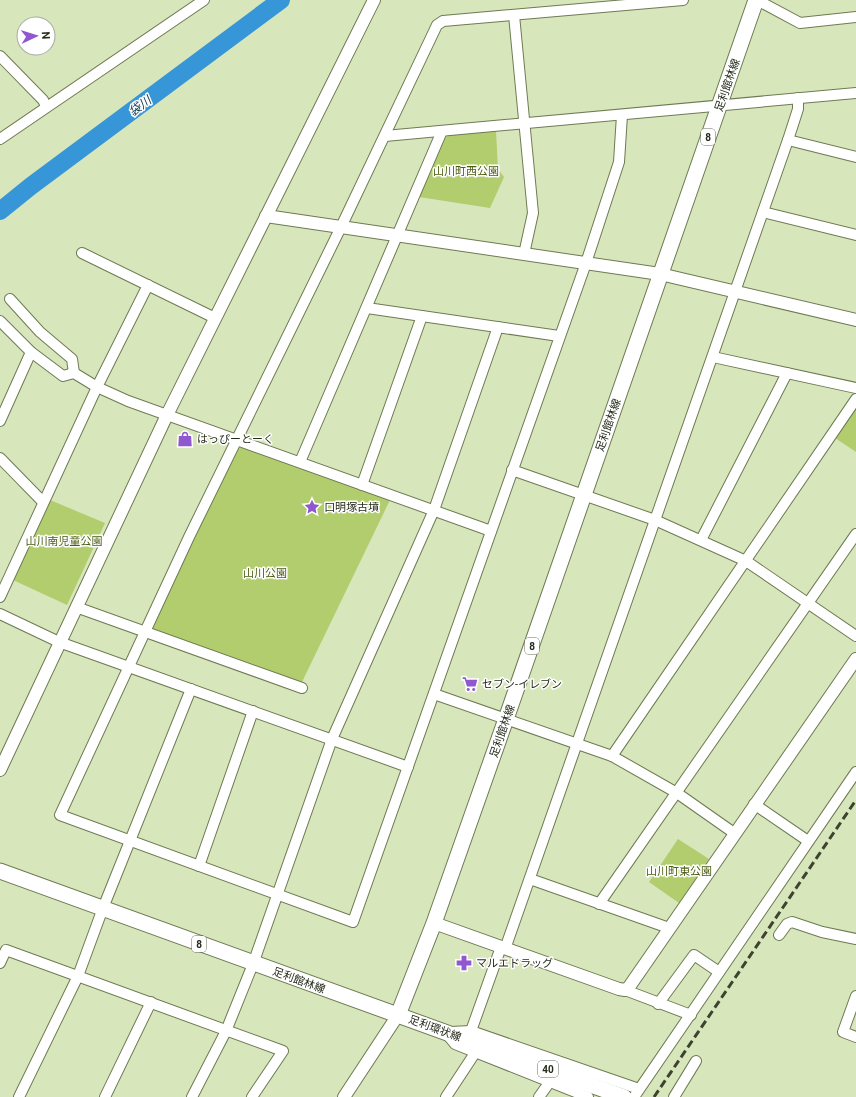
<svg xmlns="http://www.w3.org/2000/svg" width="856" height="1097" viewBox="0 0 856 1097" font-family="Roboto,'Noto Sans JP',sans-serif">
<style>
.green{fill:#b1cd6d}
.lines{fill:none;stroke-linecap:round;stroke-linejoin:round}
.river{stroke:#3696d7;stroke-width:18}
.minor-casing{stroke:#6e7a53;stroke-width:12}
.tertiary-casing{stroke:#6e7a53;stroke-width:14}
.primary-casing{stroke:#6e7a53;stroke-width:17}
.minor{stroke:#fff;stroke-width:10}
.tertiary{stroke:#fff;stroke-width:12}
.primary{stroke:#fff;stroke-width:15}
.rail{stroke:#3d432f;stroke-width:3;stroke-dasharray:8 4;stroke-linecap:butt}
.labels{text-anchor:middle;stroke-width:3;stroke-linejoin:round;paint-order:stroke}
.shield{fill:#fff;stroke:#676b5f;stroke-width:1}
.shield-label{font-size:10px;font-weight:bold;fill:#262b1b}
.street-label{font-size:11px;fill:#262b1b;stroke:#fff}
.park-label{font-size:11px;fill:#4b5d15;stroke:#fff}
.poi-label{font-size:11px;fill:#262b1b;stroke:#fff;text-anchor:start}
.water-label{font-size:12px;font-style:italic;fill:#0e3650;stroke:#fff}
</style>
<rect width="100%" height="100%" fill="#d8e6bc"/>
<!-- green -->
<g class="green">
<polygon points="496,131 498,169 504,177 490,208 419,197 442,140 449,135"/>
<polygon points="856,407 856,452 835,438"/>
<polygon points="244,446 390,500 302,682 149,629 236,450"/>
<polygon points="50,500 105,523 67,605 13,580"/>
<polygon points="678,839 709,859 679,903 649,882"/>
</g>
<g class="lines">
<!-- river -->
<polyline class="river" points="0,211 31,186 281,0"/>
<defs>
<g id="minor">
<polyline points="757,0 800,23 856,17"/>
<polyline points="514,15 533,213 524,254"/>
<polyline points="0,56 43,100 46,106"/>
<polyline points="622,115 619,162 586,263 353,922 60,815 189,537 341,227 437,25 443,21 683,0"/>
<polyline points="385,136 856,93"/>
<polyline points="0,139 204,0"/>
<polyline points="788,140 856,157"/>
<polyline points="763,212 856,235"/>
<polyline points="82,253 215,318"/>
<polyline points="10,299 40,332 72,359 74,373"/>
<polyline points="367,308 559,336"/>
<polyline points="0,321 31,352 63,376 74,373 97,387 128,401 491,531"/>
<polyline points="713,357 856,388"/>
<polyline points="0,421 31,352"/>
<polyline points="0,458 43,502"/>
<polyline points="300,462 442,131"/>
<polyline points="512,470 655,520 746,561 856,636"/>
<polyline points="362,485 422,316"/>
<polyline points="701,540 787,373"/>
<polyline points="0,597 97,387 148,285"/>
<polyline points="76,607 302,688"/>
<polyline points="0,614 59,642 408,767"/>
<polyline points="434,694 612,756 677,793 734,833"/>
<polyline points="612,756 856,399"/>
<polyline points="754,804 808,841"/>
<polyline points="199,866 253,711"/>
<polyline points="530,879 669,928"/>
<polyline points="599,904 856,534"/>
<polyline points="779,935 787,924 792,922 822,932 856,939"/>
<polyline points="505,949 788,140 798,109 798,98"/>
<polyline points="0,963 6,950 283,1051 252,1097"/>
<polyline points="625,990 691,1015"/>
<polyline points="856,996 843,1032 856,1037"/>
<polyline points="658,1004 694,955 719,972"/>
<polyline points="471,1031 501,947"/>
<polyline points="451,1032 471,1031 639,1089"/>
<polyline points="446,1033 455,1044 588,1097"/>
<polyline points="19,1097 78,976 103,908 191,689"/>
<polyline points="105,1097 151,1002"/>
<polyline points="192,1097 226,1031 253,964 332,739 434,510 498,327"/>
<polyline points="446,1097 475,1053"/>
<polyline points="539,1097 549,1083"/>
<polyline points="634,1097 856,772"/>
<polyline points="674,1097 696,1061"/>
</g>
<g id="tertiary">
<polyline points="266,216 660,274 856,320"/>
<polyline points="0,770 167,415 374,0"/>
<polyline points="434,923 619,989 625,990 629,987 856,659"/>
<polyline points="344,1097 398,1015"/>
</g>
<g id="primary">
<polyline points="0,871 624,1097"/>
<polyline points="398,1015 434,923 506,719 756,0"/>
</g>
</defs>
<!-- minor casing -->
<use href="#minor" class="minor-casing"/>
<!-- tertiary casing -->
<use href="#tertiary" class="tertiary-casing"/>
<!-- primary casing -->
<use href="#primary" class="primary-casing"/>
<!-- minor -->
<use href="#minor" class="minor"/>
<!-- tertiary -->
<use href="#tertiary" class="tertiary"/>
<!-- primary -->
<use href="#primary" class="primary"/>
<!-- rail -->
<polyline class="rail" points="654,1097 856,800"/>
</g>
<!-- icons -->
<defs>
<symbol id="shop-bare" viewBox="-9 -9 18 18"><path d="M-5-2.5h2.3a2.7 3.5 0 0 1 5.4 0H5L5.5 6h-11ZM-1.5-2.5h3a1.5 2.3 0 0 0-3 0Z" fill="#9058d0" stroke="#fff" stroke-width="2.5" paint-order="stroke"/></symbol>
<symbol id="sight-bare" viewBox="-9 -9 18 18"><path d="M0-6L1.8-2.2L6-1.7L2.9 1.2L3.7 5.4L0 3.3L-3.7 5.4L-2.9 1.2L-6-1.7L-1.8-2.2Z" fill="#9058d0" stroke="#fff" stroke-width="2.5" paint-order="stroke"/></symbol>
<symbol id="supermarket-bare" viewBox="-9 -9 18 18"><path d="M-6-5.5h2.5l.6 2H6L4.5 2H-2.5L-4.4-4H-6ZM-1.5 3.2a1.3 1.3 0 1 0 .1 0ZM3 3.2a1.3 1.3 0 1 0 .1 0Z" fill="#9058d0" stroke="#fff" stroke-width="2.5" paint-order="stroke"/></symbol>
<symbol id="pharmacy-bare" viewBox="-9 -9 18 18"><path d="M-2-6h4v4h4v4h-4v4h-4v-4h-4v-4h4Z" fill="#9058d0" stroke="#fff" stroke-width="2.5" paint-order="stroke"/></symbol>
</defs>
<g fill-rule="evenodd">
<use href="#shop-bare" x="174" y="428" width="22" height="22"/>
<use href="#sight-bare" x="301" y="496" width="22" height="22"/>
<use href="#supermarket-bare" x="459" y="673" width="22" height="22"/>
<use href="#pharmacy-bare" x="453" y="952" width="22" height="22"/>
</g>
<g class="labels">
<!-- shield labels -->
<g class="shield">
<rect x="701" y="129" width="14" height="16" rx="3"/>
<rect x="525" y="638" width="14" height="16" rx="3"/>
<rect x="192" y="936" width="14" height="16" rx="3"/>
<rect x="538" y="1061" width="20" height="16" rx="3"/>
</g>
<g class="shield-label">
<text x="708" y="141">8</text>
<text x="532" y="650">8</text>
<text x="199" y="948">8</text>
<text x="548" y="1073">40</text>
</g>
<!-- street labels -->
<g class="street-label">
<text transform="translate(727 85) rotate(-71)" y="4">足利館林線</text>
<text transform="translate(608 425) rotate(-71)" y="4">足利館林線</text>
<text transform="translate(502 731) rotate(-71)" y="4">足利館林線</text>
<text transform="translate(299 980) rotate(20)" y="4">足利館林線</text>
<text transform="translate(435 1028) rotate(20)" y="4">足利環状線</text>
</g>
<!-- park labels -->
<g class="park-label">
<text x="466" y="175">山川町西公園</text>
<text x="64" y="545">山川南児童公園</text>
<text x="265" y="577">山川公園</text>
<text x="679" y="875">山川町東公園</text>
</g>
<!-- poi labels -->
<g class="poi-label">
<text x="197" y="443">はっぴーとーく</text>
<text x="324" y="511">口明塚古墳</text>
<text x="482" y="688">セブン-イレブン</text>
<text x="476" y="967">マルエドラッグ</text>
</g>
<!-- water labels -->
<g class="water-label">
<text transform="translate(140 106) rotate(-37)" y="4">袋川</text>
</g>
</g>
<!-- north arrow -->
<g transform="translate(36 36) rotate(86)"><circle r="19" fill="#ffffff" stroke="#a8aaa4"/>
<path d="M0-3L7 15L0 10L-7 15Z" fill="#9058d0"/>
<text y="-6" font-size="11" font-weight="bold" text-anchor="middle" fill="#262b1b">N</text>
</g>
</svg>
